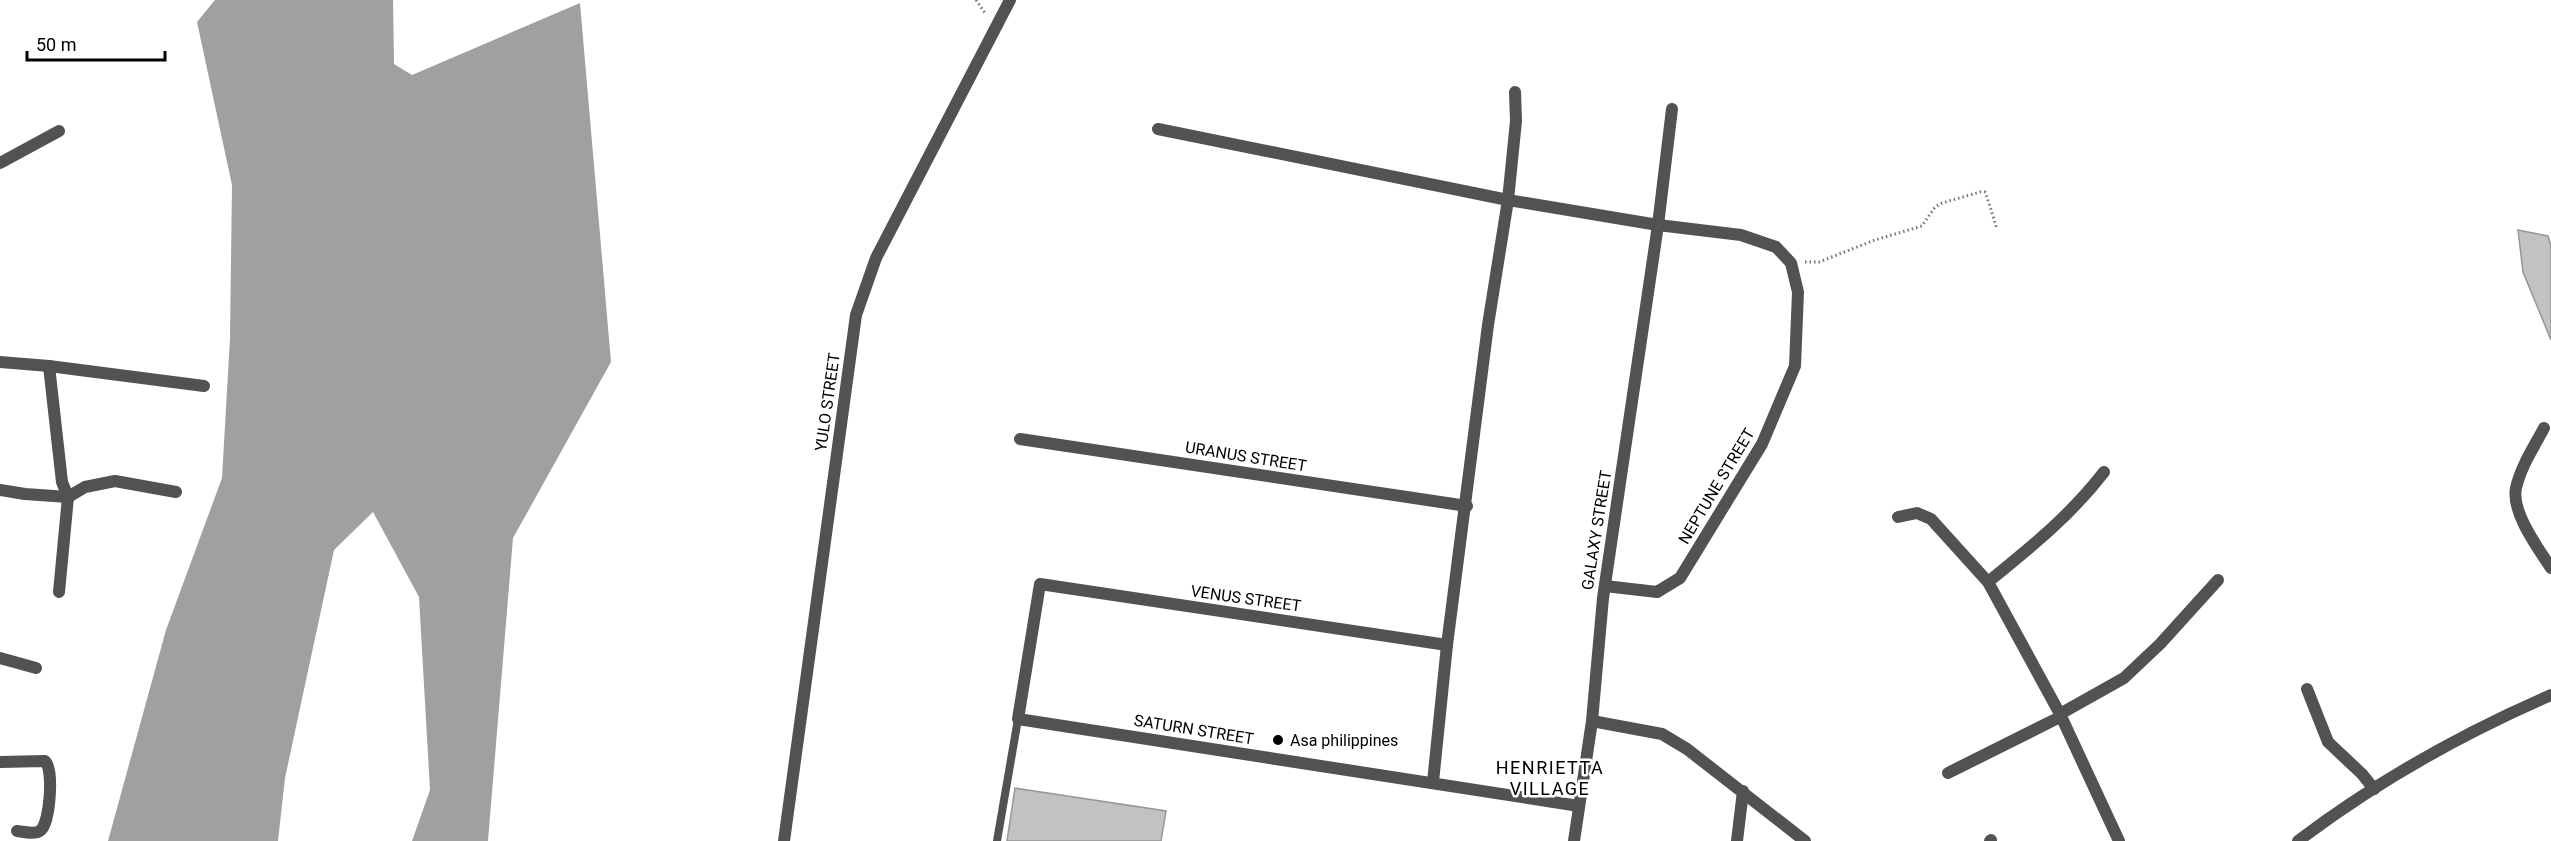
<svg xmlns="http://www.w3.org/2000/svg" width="2551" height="841" viewBox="0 0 2551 841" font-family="Roboto,sans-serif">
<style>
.water{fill:#a0a0a0}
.building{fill:#c2c2c2;stroke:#969696;stroke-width:1.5}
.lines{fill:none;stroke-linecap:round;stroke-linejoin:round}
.path{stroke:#747474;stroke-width:3;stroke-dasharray:1.5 3;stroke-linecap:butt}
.service{stroke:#525252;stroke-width:8}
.minor{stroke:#525252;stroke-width:12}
.tertiary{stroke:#525252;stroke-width:12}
.poi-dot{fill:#000;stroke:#fff;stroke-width:2}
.labels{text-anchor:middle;stroke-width:5;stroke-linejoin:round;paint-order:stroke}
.street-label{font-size:16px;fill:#000;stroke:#fff}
.poi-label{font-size:16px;fill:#000;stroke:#fff;text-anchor:start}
.neighbourhood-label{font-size:18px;letter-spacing:1.5px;fill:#000;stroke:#fff}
</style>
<rect width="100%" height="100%" fill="#fff"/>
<!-- water -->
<polygon class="water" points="215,0 393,0 394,64 412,75 580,3 611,362 513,538 488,841 412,841 430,790 419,597 373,512 334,550 285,778 278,841 108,841 166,630 222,478 230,338 232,185 197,22"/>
<!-- building -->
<g class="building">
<polygon points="2518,230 2548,236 2551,246 2551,340 2523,272"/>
<polygon points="1015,788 1166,811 1161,841 1007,841"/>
</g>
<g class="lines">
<!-- path -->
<g class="path">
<polyline points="976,0 985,13"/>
<polyline points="1805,262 1819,262 1875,240 1922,226 1935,207 1942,203 1980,192 1985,192 1987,197 1997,229"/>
</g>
<!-- service -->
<polyline class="service" points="997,841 1018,719"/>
<!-- minor -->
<g class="minor">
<polyline points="1158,129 1508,200 1658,225 1741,235 1776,247 1791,263 1798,292 1795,366 1762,444 1680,578 1657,592 1605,586"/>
<polyline points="0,163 59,131"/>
<polyline points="0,362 49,366 204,386"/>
<polyline points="49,366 62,482 68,497 59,592"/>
<path d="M 2544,428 C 2534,447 2521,466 2516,488 C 2511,512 2538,548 2551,568"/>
<polyline points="1020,439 1467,506"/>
<path d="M 2104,472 C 2070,516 2031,547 1988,582 L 2060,714 L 2119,841"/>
<polyline points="0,490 25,494 68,497 85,487 115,481 176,492"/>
<polyline points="1898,517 1917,513 1931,519 1988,582"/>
<polyline points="1447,645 1040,584 1018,719 1579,806"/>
<polyline points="0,658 36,668"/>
<polyline points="2307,689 2328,742 2362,774 2374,789"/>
<polyline points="2060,714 2124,678 2160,644 2218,580"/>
<polyline points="1592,721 1662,734 1687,749 1805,841"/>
<path d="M 0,762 L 45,761 C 54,770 50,821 41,830 C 36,835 24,832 17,831"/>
<polyline points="1948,773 2060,717"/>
<polyline points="1433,782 1447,645 1488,325 1508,200 1516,121 1515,92"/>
<polyline points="1574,841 1592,721 1603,598 1658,225 1672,109"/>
<polyline points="1737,841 1743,791"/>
<polyline points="1990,841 1991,840"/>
</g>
<!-- tertiary -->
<g class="tertiary">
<polyline points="784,841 856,315 876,258 1010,0"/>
<path d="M 2298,841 C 2376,782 2461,734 2551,695"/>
</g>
</g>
<!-- markers -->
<circle class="poi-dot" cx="1278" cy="740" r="6"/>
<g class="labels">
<!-- street labels -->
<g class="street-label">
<text transform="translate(827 402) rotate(-82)" y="6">YULO STREET</text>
<text transform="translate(1246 456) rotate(9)" y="6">URANUS STREET</text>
<text transform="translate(1716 486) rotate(-59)" y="6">NEPTUNE STREET</text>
<text transform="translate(1596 530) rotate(-81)" y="6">GALAXY STREET</text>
<text transform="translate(1246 598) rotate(8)" y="6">VENUS STREET</text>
<text transform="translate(1194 729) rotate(9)" y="6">SATURN STREET</text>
</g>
<!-- poi labels -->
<g class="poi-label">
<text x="1290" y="746">Asa philippines</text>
</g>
<!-- neighbourhood labels -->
<g class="neighbourhood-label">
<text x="1550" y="774">HENRIETTA<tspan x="1550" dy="21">VILLAGE</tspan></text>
</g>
</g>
<!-- scale -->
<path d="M27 51v9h138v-9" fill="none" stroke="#000000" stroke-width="3"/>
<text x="36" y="51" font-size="18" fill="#000000" stroke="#ffffff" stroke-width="4.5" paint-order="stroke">50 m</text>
</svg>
